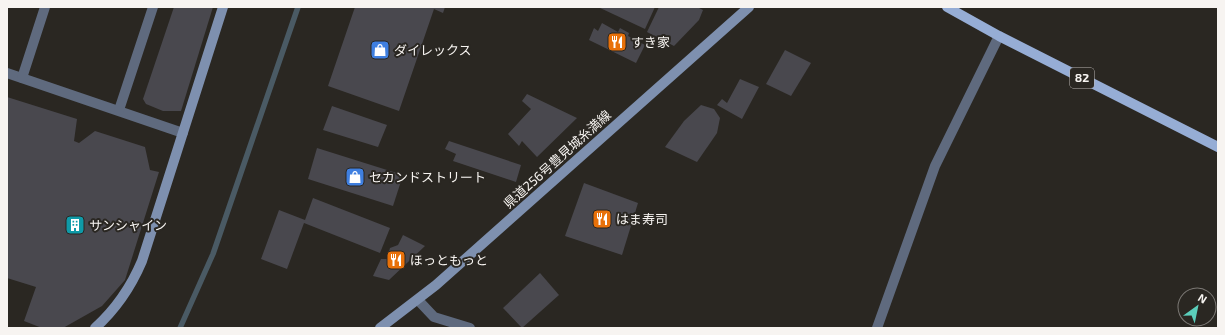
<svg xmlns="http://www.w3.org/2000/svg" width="1225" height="335" viewBox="0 0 1225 335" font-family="'Exo 2','Noto Sans JP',sans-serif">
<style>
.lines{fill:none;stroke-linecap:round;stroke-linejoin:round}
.stream{stroke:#4a5a64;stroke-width:5.5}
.building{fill:#49484e}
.street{stroke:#5f6a7e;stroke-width:10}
.secondary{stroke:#7e90af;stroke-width:10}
.primary{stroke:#96add5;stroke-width:10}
.labels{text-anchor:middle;stroke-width:4;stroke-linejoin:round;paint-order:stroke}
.shield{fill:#2a2722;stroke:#bab6b3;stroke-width:1}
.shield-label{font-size:12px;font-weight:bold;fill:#f7f4f1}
.poi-label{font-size:13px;fill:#f7f4f1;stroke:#2a2722;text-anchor:start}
.street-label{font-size:13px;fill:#f7f4f1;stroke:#2a2722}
</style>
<rect width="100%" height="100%" fill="#2a2722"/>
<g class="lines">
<!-- stream -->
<polyline class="stream" points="180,328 213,254 298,7"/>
</g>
<!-- building -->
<g class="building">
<polygon points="174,7 213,7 181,111 163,111 146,104 143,99"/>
<polygon points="355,7 445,7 443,13 434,9 399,111 328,86"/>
<polygon points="598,7 655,7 645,29"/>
<polygon points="659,7 697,7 703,10 699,20 674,46 647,32"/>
<polygon points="602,23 618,32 620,28 629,33 628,36 645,45 636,63 589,40 594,28 598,31"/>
<polygon points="785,50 811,63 791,96 766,84"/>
<polygon points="740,79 759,87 742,119 717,105 722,99 727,103"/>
<polygon points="527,94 577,118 537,157 522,141 519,146 508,134 531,109 522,101"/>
<polygon points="7,97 77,119 74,141 79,143 95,131 145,147 150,170 159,172 125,280 102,306 63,328 42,328 24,321 36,287 7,278"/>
<polygon points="701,105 714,109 720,118 717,133 697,162 665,147 684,121"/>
<polygon points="332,106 387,125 378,147 323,130"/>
<polygon points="449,141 521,165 516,182 453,161 456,154 445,149"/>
<polygon points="317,148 403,175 393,206 308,179"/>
<polygon points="584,183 638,203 622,255 565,236"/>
<polygon points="313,198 390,228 380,253 304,223 287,269 261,259 279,210 305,220"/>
<polygon points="403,235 425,246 389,280 373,276 381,259 387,259 390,248 398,245"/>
<polygon points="540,273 559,295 522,328 503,308"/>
</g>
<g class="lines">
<!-- street -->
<g class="street">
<polyline points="7,73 183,133"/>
<polyline points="22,78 45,7"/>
<polyline points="119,110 153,7"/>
<polyline points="418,300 434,317 470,328"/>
<polyline points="877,328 935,166 999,36"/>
</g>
<!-- secondary -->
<g class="secondary">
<path d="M 95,328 C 116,309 131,287 142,261 L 223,7"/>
<polyline points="380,328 436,285 749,7"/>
</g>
<!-- primary -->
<polyline class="primary" points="947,7 999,36 1218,147"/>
</g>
<!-- icons -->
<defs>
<symbol id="restaurant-square" viewBox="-11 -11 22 22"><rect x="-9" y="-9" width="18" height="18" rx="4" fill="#e8710a" stroke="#2a2722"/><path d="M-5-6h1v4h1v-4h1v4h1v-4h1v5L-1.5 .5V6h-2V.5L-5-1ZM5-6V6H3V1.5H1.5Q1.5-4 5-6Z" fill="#fff"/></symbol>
<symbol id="shop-square" viewBox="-11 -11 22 22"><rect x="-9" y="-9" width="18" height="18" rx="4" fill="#3f7fe0" stroke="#2a2722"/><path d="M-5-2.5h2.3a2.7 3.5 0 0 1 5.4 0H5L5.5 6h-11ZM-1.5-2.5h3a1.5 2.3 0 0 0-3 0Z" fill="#fff"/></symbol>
<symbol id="building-square" viewBox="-11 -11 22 22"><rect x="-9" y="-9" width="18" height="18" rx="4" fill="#0f9aa8" stroke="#2a2722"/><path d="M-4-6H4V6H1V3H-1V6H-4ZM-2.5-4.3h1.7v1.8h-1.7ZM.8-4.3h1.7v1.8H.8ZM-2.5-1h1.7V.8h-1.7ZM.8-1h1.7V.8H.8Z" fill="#fff"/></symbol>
</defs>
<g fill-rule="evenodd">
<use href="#restaurant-square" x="606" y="31" width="22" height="22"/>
<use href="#shop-square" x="369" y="39" width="22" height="22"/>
<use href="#shop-square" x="344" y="166" width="22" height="22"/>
<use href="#restaurant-square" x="591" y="208" width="22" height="22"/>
<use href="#building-square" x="64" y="214" width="22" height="22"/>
<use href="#restaurant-square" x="385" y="249" width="22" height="22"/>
</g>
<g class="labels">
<!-- shield labels -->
<rect class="shield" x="1070" y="68" width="24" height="20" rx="3"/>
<g class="shield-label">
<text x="1082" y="82">82</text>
</g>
<!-- poi labels -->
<g class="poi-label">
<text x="631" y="47">すき家</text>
<text x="394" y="55">ダイレックス</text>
<text x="369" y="182">セカンドストリート</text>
<text x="616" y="224">はま寿司</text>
<text x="89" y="230">サンシャイン</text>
<text x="410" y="265">ほっともっと</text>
</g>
<!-- street labels -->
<g class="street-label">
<text transform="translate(557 159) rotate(-42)" y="5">県道256号豊見城糸満線</text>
</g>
</g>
<!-- border -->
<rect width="1225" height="335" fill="none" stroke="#f7f4f1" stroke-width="16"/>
<!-- north arrow -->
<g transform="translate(1197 307) rotate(33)"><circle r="19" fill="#2a2722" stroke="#7c7975"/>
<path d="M0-3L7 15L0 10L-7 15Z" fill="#5bcebb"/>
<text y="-6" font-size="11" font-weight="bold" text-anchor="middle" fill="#f7f4f1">N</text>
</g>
</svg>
